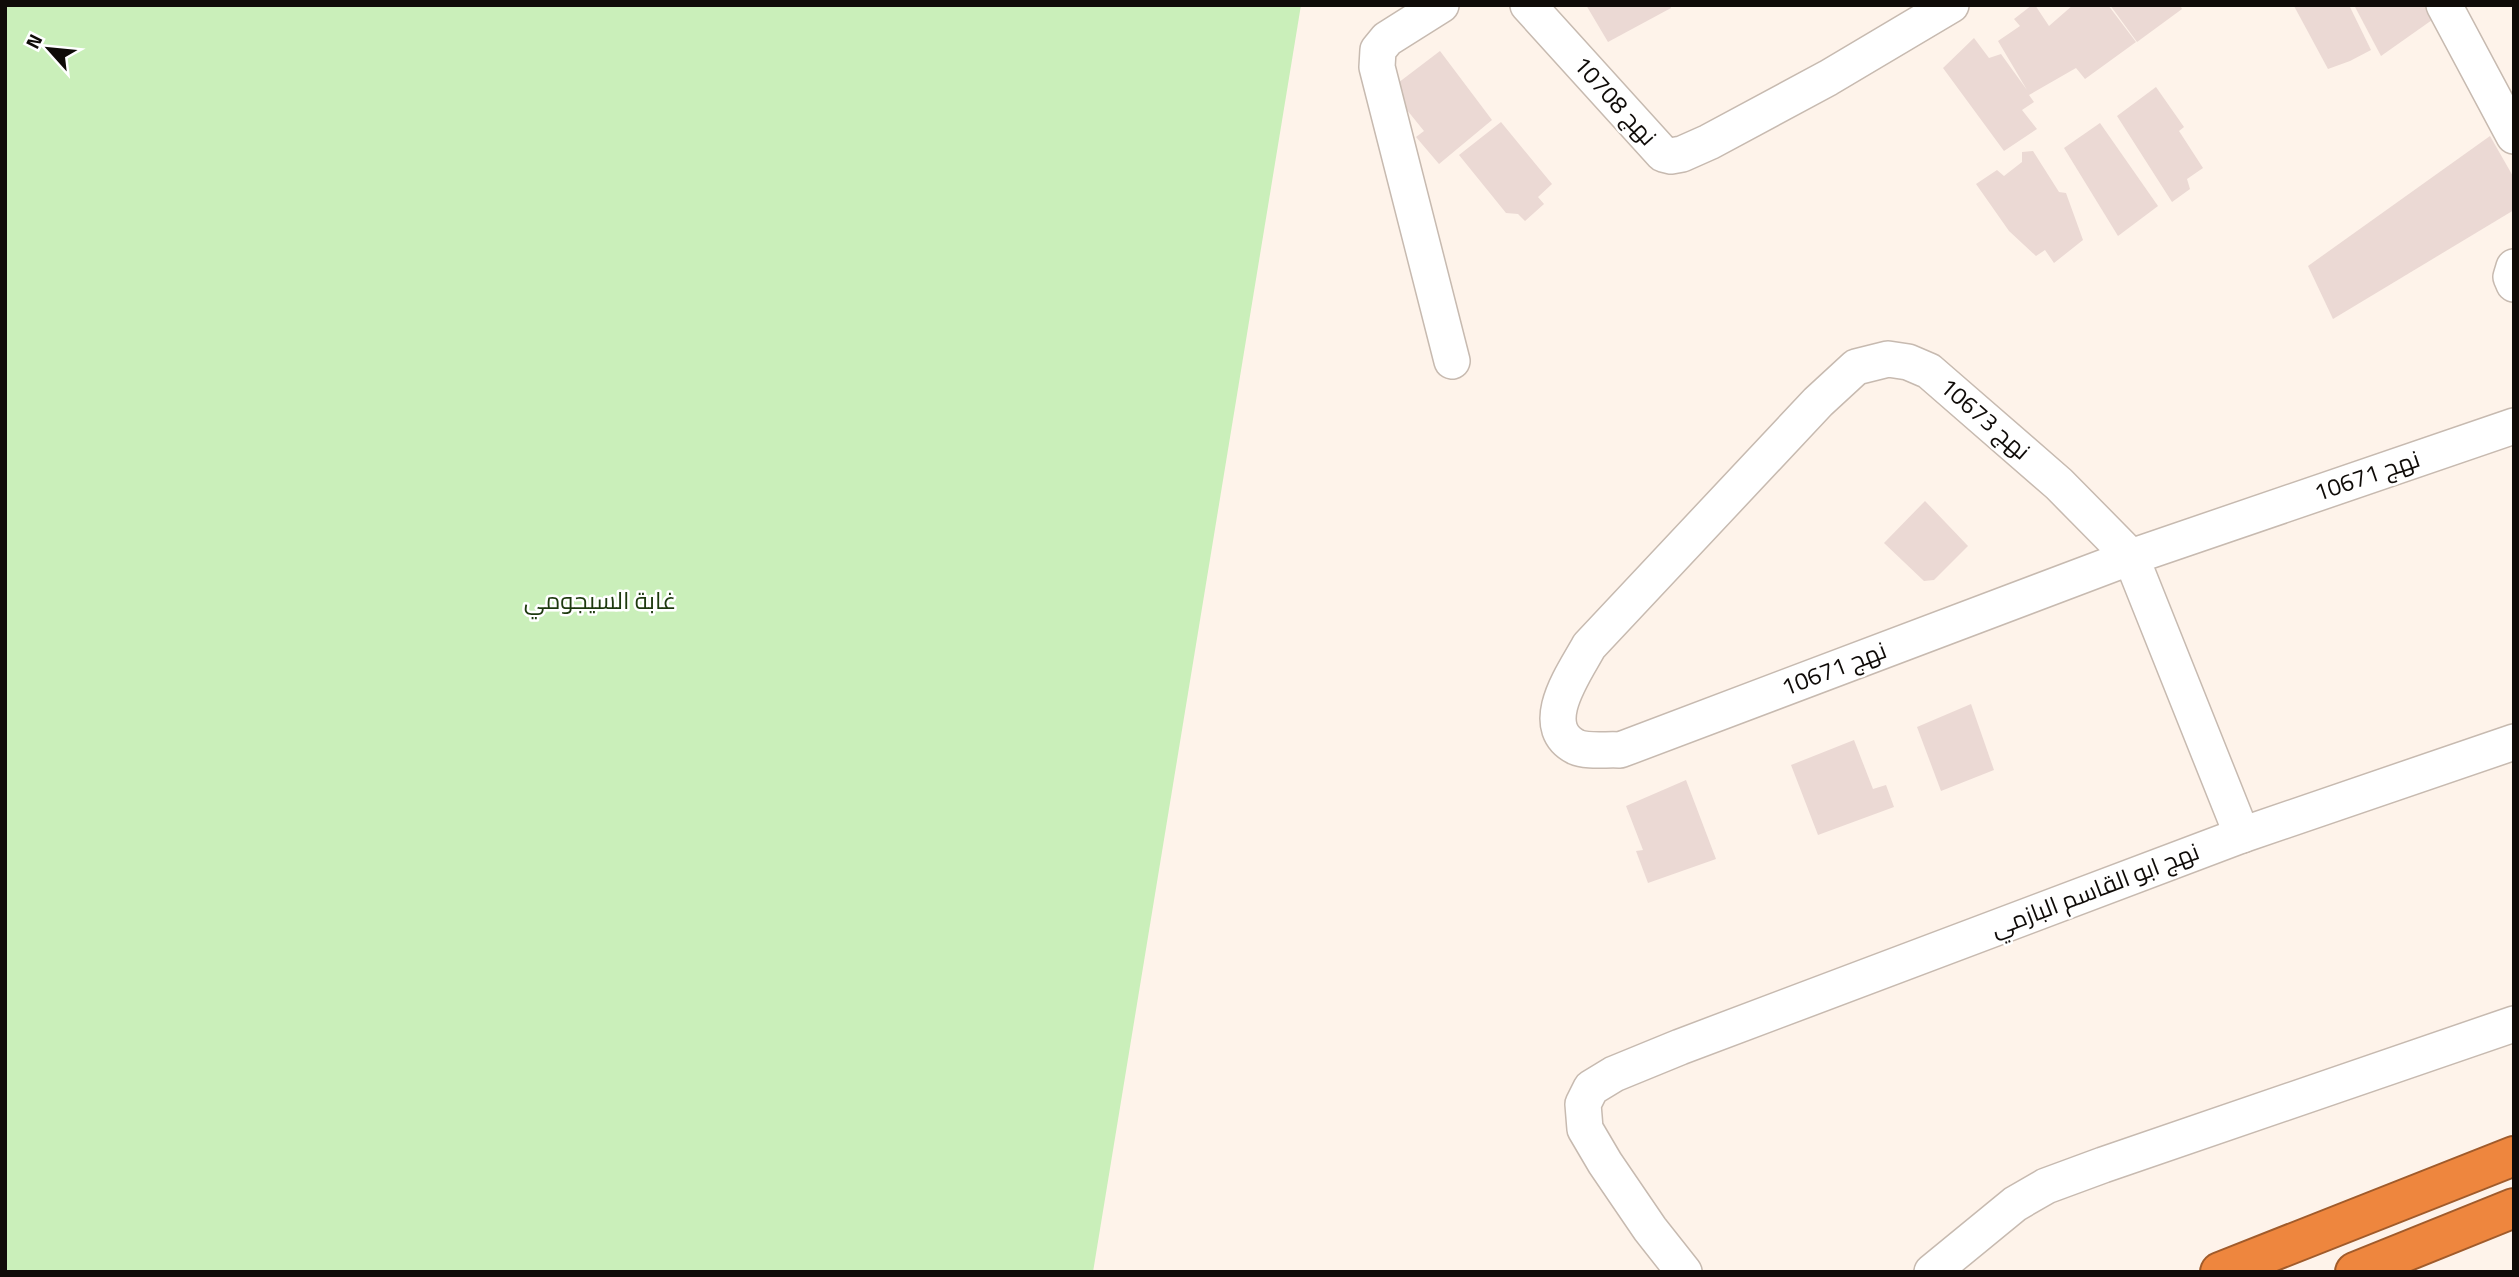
<svg xmlns="http://www.w3.org/2000/svg" width="2519" height="1277" viewBox="0 0 2519 1277" font-family="'Titillium Web',Cairo,sans-serif">
<style>
.green{fill:#caefba}
.building{fill:#ebd9d4}
.lines{fill:none;stroke-linecap:round;stroke-linejoin:round}
.street-casing{stroke:#c7bab0;stroke-width:38}
.highway-casing{stroke:#a05b2b;stroke-width:42}
.street{stroke:#fff;stroke-width:35}
.highway{stroke:#ee863e;stroke-width:38}
.labels{text-anchor:middle;stroke-width:5;stroke-linejoin:round;paint-order:stroke}
.street-label{font-size:24px;fill:#0f0b08;stroke:#fff}
.park-label{font-size:24px;fill:#1d390e;stroke:#fff}
</style>
<rect width="100%" height="100%" fill="#fef3ea"/>
<!-- green -->
<polygon class="green" points="5,5 1301,5 1093,1272 5,1272"/>
<!-- building -->
<g class="building">
<polygon points="1586,5 1670,5 1671,8 1608,42"/>
<polygon points="2032,5 2035,5 2049,26 2073,5 2108,5 2136,42 2085,79 2076,68 2029,95 2034,102 2022,110 2037,129 2004,151 1943,68 1974,38 1989,58 2001,54 2027,90 1998,41 2020,26 2014,19"/>
<polygon points="2110,5 2180,5 2182,9 2137,42"/>
<polygon points="2296,5 2349,5 2371,50 2350,61 2328,69 2294,6"/>
<polygon points="2354,5 2424,5 2432,20 2381,56"/>
<polygon points="1440,51 1492,120 1439,164 1416,137 1424,131 1390,89"/>
<polygon points="2156,87 2184,127 2179,131 2203,168 2187,179 2190,189 2172,202 2117,116"/>
<polygon points="1501,122 1552,184 1538,197 1544,204 1525,221 1518,214 1506,213 1459,155"/>
<polygon points="2100,123 2158,206 2118,236 2064,148"/>
<polygon points="2490,136 2514,178 2514,210 2333,319 2308,266"/>
<polygon points="2033,151 2059,192 2066,193 2083,240 2054,263 2045,250 2036,256 2009,231 1976,184 1997,170 2004,176 2022,162 2022,152"/>
<polygon points="1925,501 1968,546 1934,580 1924,581 1884,543"/>
<polygon points="1971,704 1994,770 1941,791 1917,727"/>
<polygon points="1854,740 1873,789 1886,785 1894,807 1818,835 1791,765"/>
<polygon points="1686,780 1716,859 1648,883 1636,851 1643,850 1626,806"/>
</g>
<g class="lines">
<defs>
<g id="street">
<polyline points="1441,5 1387,39 1378,50 1377,67 1452,361"/>
<polyline points="1528,5 1663,154 1671,156 1682,154 1709,142 1828,78 1951,5"/>
<polyline points="2444,5 2514,136"/>
<polyline points="2514,267 2511,277 2514,284"/>
<path d="M 2242,835 L 2131,557 L 2059,484 L 1929,371 L 1908,362 L 1888,359 L 1856,367 L 1818,402 L 1589,646 C 1575,672 1535,726 1576,747 C 1587,752 1608,749 1620,750 L 2131,557 L 2514,426"/>
<polyline points="1684,1272 1650,1229 1605,1163 1585,1129 1583,1104 1591,1088 1614,1074 1680,1047 2242,835 2514,742"/>
<polyline points="1932,1272 2015,1204 2046,1186 2103,1165 2514,1024"/>
</g>
<g id="highway">
<polyline points="2220,1272 2514,1156"/>
<polyline points="2355,1272 2514,1208"/>
</g>
</defs>
<!-- street casing -->
<use href="#street" class="street-casing"/>
<!-- highway casing -->
<use href="#highway" class="highway-casing"/>
<!-- street -->
<use href="#street" class="street"/>
<!-- highway -->
<use href="#highway" class="highway"/>
</g>
<g class="labels">
<!-- street labels -->
<g class="street-label">
<text transform="translate(1615 101) rotate(48)" y="8">نهج 10708</text>
<text transform="translate(1985 419) rotate(41)" y="8">نهج 10673</text>
<text transform="translate(2367 476) rotate(-19)" y="8">نهج 10671</text>
<text transform="translate(1834 669) rotate(-21)" y="8">نهج 10671</text>
<text transform="translate(2095 890) rotate(-21)" y="8">نهج ابو القاسم البازمي</text>
</g>
<!-- park labels -->
<g class="park-label">
<text x="600" y="609">غابة السيجومي</text>
</g>
</g>
<!-- border -->
<rect width="2519" height="1277" fill="none" stroke="#0f0b08" stroke-width="14"/>
<!-- north arrow -->
<g transform="translate(49 49) rotate(297)" stroke="#ffffff" stroke-width="5" paint-order="stroke">
<path d="M0-5L12 26L0 18L-12 26Z" fill="#0f0b08"/>
<text y="-10" font-size="19" font-weight="bold" text-anchor="middle" fill="#0f0b08">N</text>
</g>
</svg>
